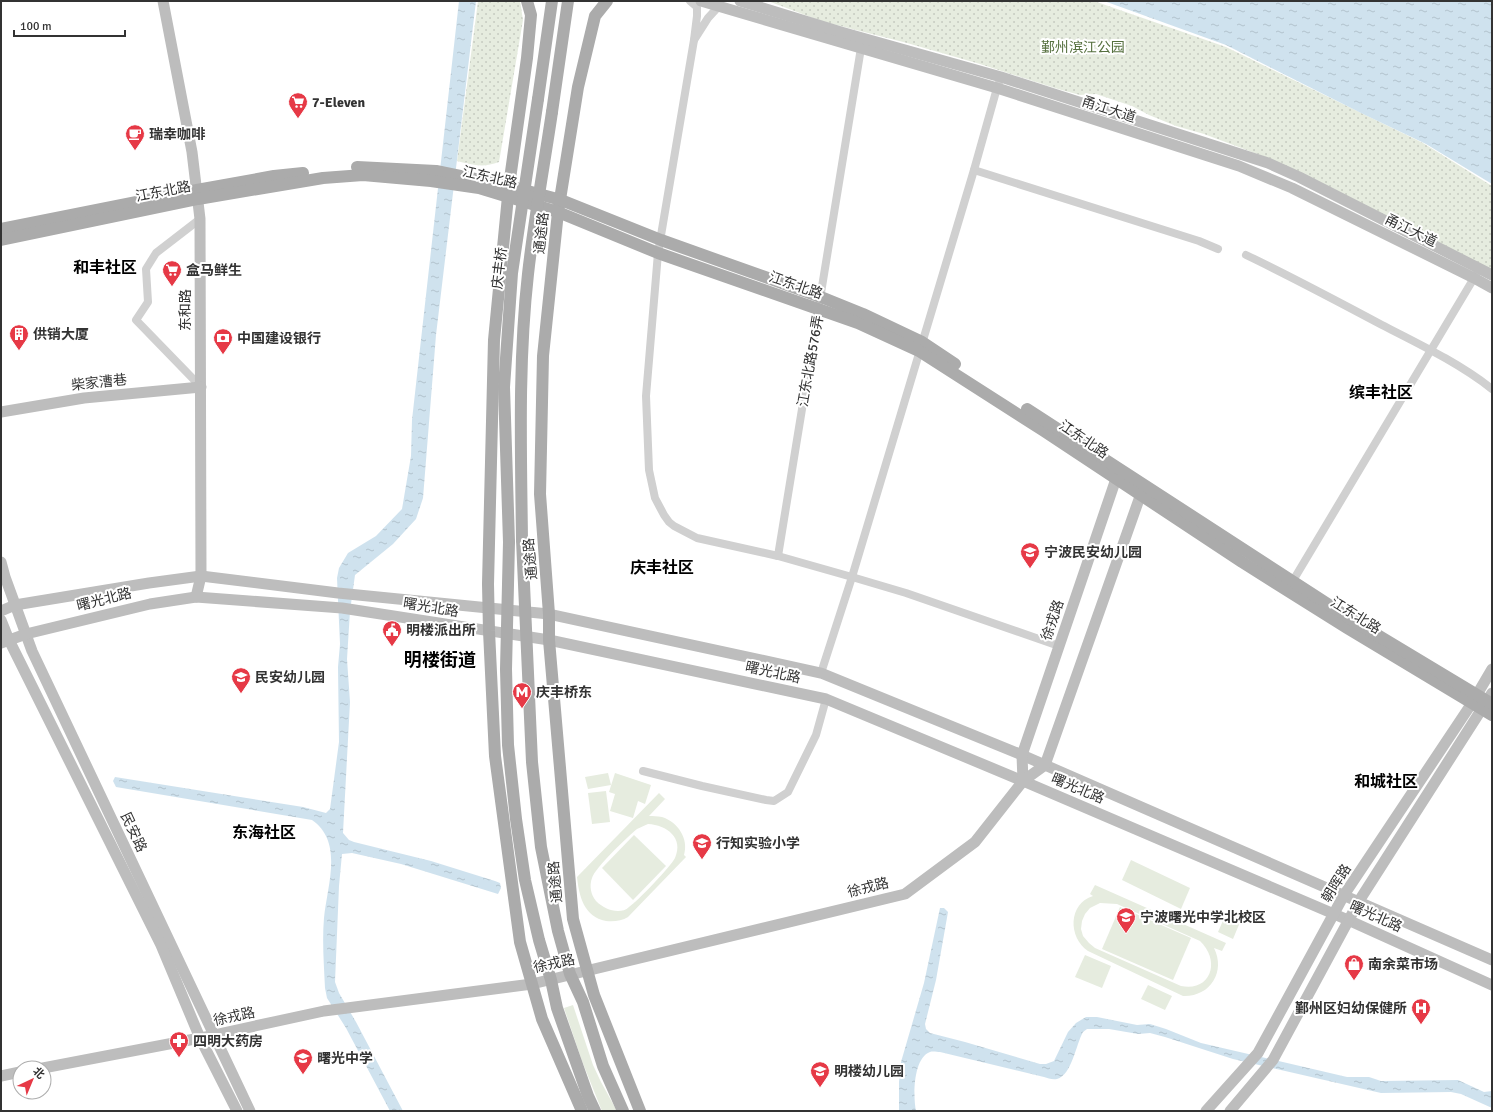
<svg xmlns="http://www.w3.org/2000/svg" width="1493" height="1112" viewBox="0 0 1493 1112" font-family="Signika,'Noto Sans SC',sans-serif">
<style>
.grass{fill:#e6ecdf;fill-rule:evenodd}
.park{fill:url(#park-dots)}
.water{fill:url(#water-ripples)}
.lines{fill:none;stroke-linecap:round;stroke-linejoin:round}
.street{stroke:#d0d0d0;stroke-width:8}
.secondary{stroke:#bdbdbd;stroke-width:11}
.primary{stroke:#ababab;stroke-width:12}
.primary-bridge{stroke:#ababab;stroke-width:12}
.labels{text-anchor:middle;stroke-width:4;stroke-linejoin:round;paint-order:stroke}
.park-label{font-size:14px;fill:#56703f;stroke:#fff}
.poi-label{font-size:14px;font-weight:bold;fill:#333;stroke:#fff;text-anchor:start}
.street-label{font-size:14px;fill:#333;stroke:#fff}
.quarter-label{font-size:16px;font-weight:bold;fill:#000;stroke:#fff}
.district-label{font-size:18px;font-weight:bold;fill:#000;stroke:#fff}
</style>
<defs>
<pattern id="park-dots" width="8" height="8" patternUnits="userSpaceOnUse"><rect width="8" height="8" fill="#e6ecdf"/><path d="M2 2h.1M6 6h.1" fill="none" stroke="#c6cbc0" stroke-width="1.8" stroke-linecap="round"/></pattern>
<pattern id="water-ripples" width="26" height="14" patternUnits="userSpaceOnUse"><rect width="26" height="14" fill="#cfe2ee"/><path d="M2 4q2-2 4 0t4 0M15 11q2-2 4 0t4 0" fill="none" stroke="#b2c2cd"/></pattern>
</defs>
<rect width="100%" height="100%" fill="#fff"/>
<!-- grass -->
<g class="grass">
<polygon points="608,773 611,785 588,789 585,777"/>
<polygon points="615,773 651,785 645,804 638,801 633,818 610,811 615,794 609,792"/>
<polygon points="606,791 610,822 592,824 588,793"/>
<path d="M 659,793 L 665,799 L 649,816 C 653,816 657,816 662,817 C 678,822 689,839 684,855 L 686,857 L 628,917 C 622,921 613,922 606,921 C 584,917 579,896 577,877 ZM 648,824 C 667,825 684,838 675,858 C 671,866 638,901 629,907 C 626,910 622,911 618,911 C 610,911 602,907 596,901 C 591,895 589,886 592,878 C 595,868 627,837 637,829 C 641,827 644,826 648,824 Z"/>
<polygon points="634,835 666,866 633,900 602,868"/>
<polygon points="1131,860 1190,888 1181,909 1122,880"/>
<path d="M 1095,885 L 1226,943 L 1222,951 L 1214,948 C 1226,972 1210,997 1183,996 L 1088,951 C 1068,937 1068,904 1093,896 L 1090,894 ZM 1100,903 L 1117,904 L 1200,941 C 1221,961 1211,992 1181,986 L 1095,948 L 1089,943 L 1083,936 L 1081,929 L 1082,921 L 1085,914 L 1090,908 Z"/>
<polygon points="1120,907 1191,938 1173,980 1102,949"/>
<polygon points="1228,909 1243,915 1233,939 1218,932"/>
<polygon points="1085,955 1111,966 1102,988 1075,977"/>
<polygon points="1148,985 1172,996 1165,1010 1141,999"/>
<polygon points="573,1005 593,1065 601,1082 617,1111 602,1111 582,1061 564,1008"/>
</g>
<!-- park -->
<g class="park">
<path d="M 478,1 L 520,1 L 523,20 L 499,162 C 483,168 473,165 457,161 Z"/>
<polygon points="768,1 1094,1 1226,47 1423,143 1492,186 1492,271 1273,160 1204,134 1176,126 1149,115 1132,106 1096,94 1080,95 1058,89 980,64 907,43 821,21"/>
</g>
<!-- water -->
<g class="water">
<path d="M 459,1 L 476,1 L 436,335 L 423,498 L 416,519 L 393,544 L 355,575 L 350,611 L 347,659 L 350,702 L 343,833 L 349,840 L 354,842 L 431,861 L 495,881 L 500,883 L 501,888 L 498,894 L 401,864 L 352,853 L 342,854 L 339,886 L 335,982 L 339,993 L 356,1022 L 403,1111 L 390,1111 L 346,1028 L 327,998 L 325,988 C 324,965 322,941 324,918 C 327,886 344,842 312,820 L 116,787 L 113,781 L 115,777 L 303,807 L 326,813 L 330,809 L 339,742 L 338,667 L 340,644 L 337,578 L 339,568 L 348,553 L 376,536 L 402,509 L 411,456 L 412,420 Z"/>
<polygon points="1104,1 1492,1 1492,184 1426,144 1361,113 1226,45"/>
<path d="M 940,908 L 944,908 L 948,912 L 936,980 L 925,1024 L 926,1029 L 930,1033 L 965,1042 L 1040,1064 L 1046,1064 L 1054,1061 L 1068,1032 L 1076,1023 L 1086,1017 L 1097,1017 L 1137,1025 L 1150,1024 L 1166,1029 L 1201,1043 L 1347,1077 L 1369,1077 L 1381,1081 L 1458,1080 L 1484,1092 L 1492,1091 L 1492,1108 L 1461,1094 L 1451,1092 L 1381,1093 L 1233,1059 L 1165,1037 L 1150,1033 L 1138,1034 L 1109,1029 L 1087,1029 L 1083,1032 C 1076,1044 1072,1075 1057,1079 C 1052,1080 1048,1078 1044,1077 L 940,1052 C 937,1052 933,1051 930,1052 C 913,1058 913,1097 916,1111 L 899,1111 L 899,1082 L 901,1062 L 924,983 Z"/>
</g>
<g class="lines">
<!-- street -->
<g class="street">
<polyline points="690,1 697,7 697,16 694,40 708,18 719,6"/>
<polyline points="694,40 658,253 646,396 649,470 655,498 664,515 669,522 674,526 697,538 778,556 852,577 906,593 1059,646"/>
<polyline points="974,170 1199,241 1218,249"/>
<polyline points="200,219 156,253 146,269 148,302 136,320 201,387"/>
<path d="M 1246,255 C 1292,277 1337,301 1382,325 C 1419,344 1459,363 1492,389"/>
<polyline points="778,556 861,48"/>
<polyline points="1291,584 1477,273"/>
<polyline points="821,673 852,577 974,170 997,88 1001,77"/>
<polyline points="643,771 702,786 766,800 774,801 788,792 816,735 826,699"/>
</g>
<!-- secondary -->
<g class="secondary">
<polyline points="163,1 192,152 200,219 201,576 196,597"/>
<polyline points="701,1 997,88 1239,166 1292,188 1474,278 1492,288"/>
<polyline points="740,1 841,32 1001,77 1268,163 1299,177 1492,275"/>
<polyline points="1,412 84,398 201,387"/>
<polyline points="1,562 5,577 32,651 250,1111"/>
<polyline points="1,611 15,605 149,583 201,576 338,593 549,614 821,673 1022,755 1492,960"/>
<polyline points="1,620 9,640 161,945 200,1038 237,1111"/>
<polyline points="1,643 26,634 150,604 196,597 342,608 549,640 826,699 1023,781 1348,920 1492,985"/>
<polyline points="1023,781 1022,755 1119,470"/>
<polyline points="43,1068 200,1038 324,1011 532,984 905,894 975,842 1023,781 1045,765 1143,488"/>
<polyline points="1,1076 20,1072"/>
<polyline points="1206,1111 1258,1053 1344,895 1472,703 1492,669"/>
<polyline points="1230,1111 1273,1060 1359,901 1492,693"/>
</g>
<!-- primary -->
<g class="primary">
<polyline points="527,1 531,15 527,58 509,186 494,340 488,584 489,631 495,756 520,942 542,1019 582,1111"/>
<polyline points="607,1 595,16 578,87 558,212 543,356 540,494 549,614 549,640 573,919 594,995 640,1111"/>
<polyline points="538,99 552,1"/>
<polyline points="552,112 568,1"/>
<polyline points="357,167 436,171 509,186 561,200 661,240 821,297 863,314 922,342 955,364"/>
<polyline points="1,229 197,190 274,176 303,173"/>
<polyline points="1,240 198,199 323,178 363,175 431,181 479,188 558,212 658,253 858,323 919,351 1044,431 1242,562 1347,628 1492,715"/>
<polyline points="1027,409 1354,621 1492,704"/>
<polyline points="522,540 532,762 541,847 558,931 570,974 583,1002 603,1066 623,1111"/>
<polyline points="509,542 506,669 508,745 516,819 525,880 539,940 551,980 557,1008 588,1096 595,1111"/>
</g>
<!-- primary-bridge -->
<g class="primary-bridge">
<path d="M 522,540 C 521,452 518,363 528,274 C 534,220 544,166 552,112"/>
<polyline points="509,542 504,387 512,273 538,99"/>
</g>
</g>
<!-- icons -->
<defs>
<symbol id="supermarket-pin" viewBox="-11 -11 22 30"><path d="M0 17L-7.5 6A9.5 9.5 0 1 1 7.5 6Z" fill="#e63946" stroke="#fff"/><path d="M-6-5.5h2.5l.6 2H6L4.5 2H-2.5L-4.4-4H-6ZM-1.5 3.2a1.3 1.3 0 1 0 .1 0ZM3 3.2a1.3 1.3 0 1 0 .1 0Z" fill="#fff"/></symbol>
<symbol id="cafe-pin" viewBox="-11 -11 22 30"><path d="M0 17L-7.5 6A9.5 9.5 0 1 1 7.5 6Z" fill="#e63946" stroke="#fff"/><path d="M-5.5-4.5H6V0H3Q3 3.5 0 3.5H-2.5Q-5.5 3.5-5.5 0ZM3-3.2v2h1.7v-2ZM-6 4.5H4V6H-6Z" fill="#fff"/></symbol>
<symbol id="building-pin" viewBox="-11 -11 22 30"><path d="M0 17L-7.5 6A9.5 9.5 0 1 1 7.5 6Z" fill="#e63946" stroke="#fff"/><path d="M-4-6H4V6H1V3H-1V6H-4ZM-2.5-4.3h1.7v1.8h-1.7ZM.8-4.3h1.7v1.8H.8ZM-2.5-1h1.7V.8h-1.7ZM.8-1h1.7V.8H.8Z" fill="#fff"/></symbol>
<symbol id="bank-pin" viewBox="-11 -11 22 30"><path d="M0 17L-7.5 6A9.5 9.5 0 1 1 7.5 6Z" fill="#e63946" stroke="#fff"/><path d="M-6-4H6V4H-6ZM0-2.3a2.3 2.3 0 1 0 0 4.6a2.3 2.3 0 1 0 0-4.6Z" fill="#fff"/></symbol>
<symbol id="school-pin" viewBox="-11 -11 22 30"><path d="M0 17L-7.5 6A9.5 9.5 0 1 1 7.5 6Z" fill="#e63946" stroke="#fff"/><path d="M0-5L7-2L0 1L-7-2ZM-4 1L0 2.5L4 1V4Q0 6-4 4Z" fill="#fff"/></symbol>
<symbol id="civic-pin" viewBox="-11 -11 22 30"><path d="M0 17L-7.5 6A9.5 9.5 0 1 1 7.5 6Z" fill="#e63946" stroke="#fff"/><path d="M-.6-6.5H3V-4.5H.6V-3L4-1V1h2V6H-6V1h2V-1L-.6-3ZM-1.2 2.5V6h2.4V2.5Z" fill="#fff"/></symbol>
<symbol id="metro-pin" viewBox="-11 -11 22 30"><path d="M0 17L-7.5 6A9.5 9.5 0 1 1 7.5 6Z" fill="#e63946" stroke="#fff"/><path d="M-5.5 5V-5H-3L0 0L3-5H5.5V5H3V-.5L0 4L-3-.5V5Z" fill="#fff"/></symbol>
<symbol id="shop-pin" viewBox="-11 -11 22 30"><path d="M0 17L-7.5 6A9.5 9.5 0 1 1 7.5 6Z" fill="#e63946" stroke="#fff"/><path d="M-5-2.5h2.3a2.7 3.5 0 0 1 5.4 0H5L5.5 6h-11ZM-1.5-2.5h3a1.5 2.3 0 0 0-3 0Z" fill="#fff"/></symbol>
<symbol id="hospital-pin" viewBox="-11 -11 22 30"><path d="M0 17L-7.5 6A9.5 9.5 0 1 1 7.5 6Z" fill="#e63946" stroke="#fff"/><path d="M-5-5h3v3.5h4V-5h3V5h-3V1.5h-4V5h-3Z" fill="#fff"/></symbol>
<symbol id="pharmacy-pin" viewBox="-11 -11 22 30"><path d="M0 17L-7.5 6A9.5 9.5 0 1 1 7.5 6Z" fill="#e63946" stroke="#fff"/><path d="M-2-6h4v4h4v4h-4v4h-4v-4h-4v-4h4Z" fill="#fff"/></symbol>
</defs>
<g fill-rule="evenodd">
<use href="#supermarket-pin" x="287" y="91" width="22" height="30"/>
<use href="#cafe-pin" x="124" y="123" width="22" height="30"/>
<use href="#supermarket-pin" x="161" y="259" width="22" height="30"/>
<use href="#building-pin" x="8" y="323" width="22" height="30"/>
<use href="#bank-pin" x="212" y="327" width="22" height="30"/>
<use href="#school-pin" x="1019" y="541" width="22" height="30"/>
<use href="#civic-pin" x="381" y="619" width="22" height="30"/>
<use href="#school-pin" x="230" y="666" width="22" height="30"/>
<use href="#metro-pin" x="511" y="681" width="22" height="30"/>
<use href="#school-pin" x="691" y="832" width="22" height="30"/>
<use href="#school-pin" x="1115" y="906" width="22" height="30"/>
<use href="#shop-pin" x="1343" y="953" width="22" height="30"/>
<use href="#hospital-pin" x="1410" y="997" width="22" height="30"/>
<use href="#pharmacy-pin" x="168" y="1030" width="22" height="30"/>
<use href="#school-pin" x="292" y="1047" width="22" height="30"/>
<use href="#school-pin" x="809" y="1060" width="22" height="30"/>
</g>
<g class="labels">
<!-- park labels -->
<g class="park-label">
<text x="1083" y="52">鄞州滨江公园</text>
</g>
<!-- poi labels -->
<g class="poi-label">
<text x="312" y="107">7-Eleven</text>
<text x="149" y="139">瑞幸咖啡</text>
<text x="186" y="275">盒马鲜生</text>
<text x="33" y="339">供销大厦</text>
<text x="237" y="343">中国建设银行</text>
<text x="1044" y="557">宁波民安幼儿园</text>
<text x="406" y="635">明楼派出所</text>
<text x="255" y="682">民安幼儿园</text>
<text x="536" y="697">庆丰桥东</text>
<text x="716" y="848">行知实验小学</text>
<text x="1140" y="922">宁波曙光中学北校区</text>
<text x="1368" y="969">南余菜市场</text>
<text x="1407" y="1013" text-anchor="end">鄞州区妇幼保健所</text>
<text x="193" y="1046">四明大药房</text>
<text x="317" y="1063">曙光中学</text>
<text x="834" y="1076">明楼幼儿园</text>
</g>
<!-- street labels -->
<g class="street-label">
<text transform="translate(1109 109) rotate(18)" y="5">甬江大道</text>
<text transform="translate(490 177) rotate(13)" y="5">江东北路</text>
<text transform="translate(163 191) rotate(-11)" y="5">江东北路</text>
<text transform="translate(1411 230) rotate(26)" y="5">甬江大道</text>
<text transform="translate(541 233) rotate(-84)" y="5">通途路</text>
<text transform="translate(499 268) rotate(-83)" y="5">庆丰桥</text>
<text transform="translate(796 285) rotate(19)" y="5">江东北路</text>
<text transform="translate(185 310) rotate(-90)" y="5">东和路</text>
<text transform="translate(810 361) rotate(-80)" y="5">江东北路576弄</text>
<text transform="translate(99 382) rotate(-6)" y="5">柴家漕巷</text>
<text transform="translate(1084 439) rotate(34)" y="5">江东北路</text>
<text transform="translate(530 559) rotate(-95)" y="5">通途路</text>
<text transform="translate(104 599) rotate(-14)" y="5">曙光北路</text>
<text transform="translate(431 607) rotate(9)" y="5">曙光北路</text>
<text transform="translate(1356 615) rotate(32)" y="5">江东北路</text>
<text transform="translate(1052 620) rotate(-71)" y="5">徐戎路</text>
<text transform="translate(773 672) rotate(12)" y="5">曙光北路</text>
<text transform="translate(1078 788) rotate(23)" y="5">曙光北路</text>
<text transform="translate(134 832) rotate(65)" y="5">民安路</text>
<text transform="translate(555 882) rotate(-95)" y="5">通途路</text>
<text transform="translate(1336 883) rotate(-58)" y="5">朝晖路</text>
<text transform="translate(868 887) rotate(-14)" y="5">徐戎路</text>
<text transform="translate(1376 916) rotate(24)" y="5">曙光北路</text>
<text transform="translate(554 963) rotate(-12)" y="5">徐戎路</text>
<text transform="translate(234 1016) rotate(-12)" y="5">徐戎路</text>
</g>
<!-- quarter labels -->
<g class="quarter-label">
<text x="105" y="273">和丰社区</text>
<text x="1381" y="398">缤丰社区</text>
<text x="662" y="573">庆丰社区</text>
<text x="1386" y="787">和城社区</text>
<text x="264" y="838">东海社区</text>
</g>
<!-- district labels -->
<g class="district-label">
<text x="440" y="666">明楼街道</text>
</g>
</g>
<!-- border -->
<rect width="1493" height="1112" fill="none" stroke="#333333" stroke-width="4"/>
<!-- north arrow -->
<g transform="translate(32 1080) rotate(44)"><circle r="19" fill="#ffffff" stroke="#adadad"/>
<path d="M0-3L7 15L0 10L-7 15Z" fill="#e63946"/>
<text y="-6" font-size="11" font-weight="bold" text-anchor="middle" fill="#333333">北</text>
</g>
<!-- scale -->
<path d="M14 30v6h111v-6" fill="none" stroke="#333333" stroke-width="2"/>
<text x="20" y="30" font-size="12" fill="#333333" stroke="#ffffff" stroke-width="3" paint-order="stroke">100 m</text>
</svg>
